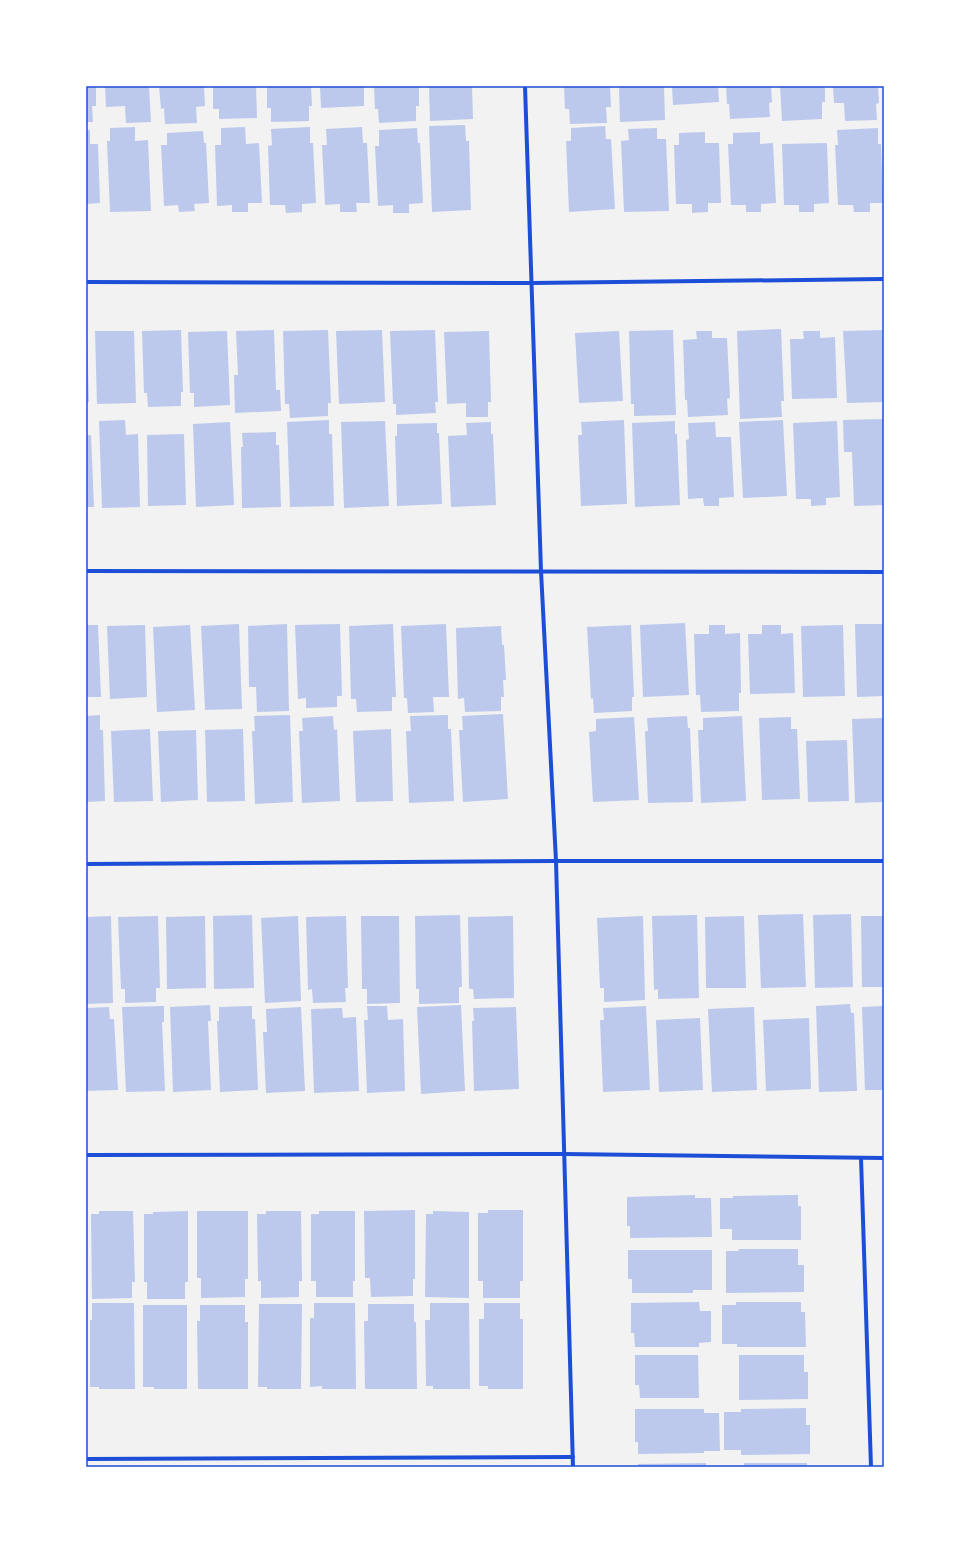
<svg xmlns="http://www.w3.org/2000/svg" width="970" height="1553" viewBox="0 0 970 1553" font-family="'Open Sans',sans-serif">
<style>
.building{fill:#bdc9ec}
.lines{fill:none;stroke-linecap:round;stroke-linejoin:round}
.minor{stroke:#1d4ed8;stroke-width:4}
.neatline{fill:none;stroke:#1d4ed8;stroke-width:1.5}
</style>
<rect width="100%" height="100%" fill="#f2f2f2"/>
<!-- building -->
<g class="building">
<polygon points="86,86 96,86 96,106 92,106 93,122 86,122"/>
<polygon points="105,86 149,86 151,122 126,123 125,106 106,107"/>
<polygon points="159,86 204,86 205,106 196,107 197,123 165,124 164,108 161,109"/>
<polygon points="213,86 256,86 257,118 219,119 219,109 213,109"/>
<polygon points="267,86 311,86 312,106 309,106 309,121 271,122 271,108 267,108"/>
<polygon points="320,86 364,86 364,106 321,108"/>
<polygon points="374,86 419,86 419,106 416,106 416,121 379,123 378,109 375,109"/>
<polygon points="429,86 472,86 473,119 430,121"/>
<polygon points="564,86 610,86 611,107 606,107 607,123 570,124 569,109 565,109"/>
<polygon points="619,86 664,86 665,120 620,122"/>
<polygon points="672,86 718,86 719,102 673,105"/>
<polygon points="726,86 771,86 772,102 769,103 770,117 730,119 729,104 727,104"/>
<polygon points="780,86 825,86 825,102 822,102 822,119 782,121"/>
<polygon points="833,86 878,86 879,103 876,104 877,120 845,121 844,103 834,103"/>
<polygon points="465,125 466,141 469,141 471,210 432,212 429,126"/>
<polygon points="605,126 606,139 611,139 615,209 569,212 566,141 571,141 571,128"/>
<polygon points="135,127 135,141 148,140 151,211 110,212 107,141 110,141 110,128"/>
<polygon points="245,127 246,144 259,143 262,203 248,203 248,212 232,212 232,205 217,206 215,145 221,145 221,128"/>
<polygon points="310,127 310,143 313,143 316,203 302,204 302,212 286,213 285,205 270,205 268,146 272,145 271,129"/>
<polygon points="362,127 363,143 367,143 370,203 356,203 357,212 340,212 340,204 325,205 322,145 327,145 326,129"/>
<polygon points="417,128 418,143 420,143 423,203 409,204 409,213 393,213 393,205 378,206 375,146 379,146 379,130"/>
<polygon points="657,128 657,139 666,139 669,211 624,212 621,141 629,140 628,129"/>
<polygon points="878,128 878,144 881,144 883,203 870,203 870,212 854,212 853,205 838,205 835,145 838,145 837,130"/>
<polygon points="86,130 90,130 90,144 98,144 100,203 86,204"/>
<polygon points="203,131 204,143 206,143 209,203 194,204 195,211 179,212 178,205 164,206 161,145 167,145 167,133"/>
<polygon points="705,132 705,143 719,143 721,203 708,203 708,212 692,213 692,204 676,204 674,145 679,145 679,133"/>
<polygon points="760,132 760,144 773,143 776,203 761,204 761,212 746,212 746,205 731,205 728,144 733,144 733,133"/>
<polygon points="827,143 829,203 814,204 814,212 799,212 799,205 784,205 782,144"/>
<polygon points="781,329 784,401 781,401 782,417 740,419 737,331"/>
<polygon points="181,330 183,392 181,392 181,406 148,407 147,393 144,393 142,331"/>
<polygon points="274,330 276,390 280,390 281,411 235,413 234,375 238,375 236,331"/>
<polygon points="328,330 331,403 328,403 328,416 290,418 289,404 285,404 283,331"/>
<polygon points="382,330 385,402 339,404 336,331"/>
<polygon points="435,330 438,402 435,402 436,413 396,415 396,404 393,404 390,331"/>
<polygon points="673,330 676,415 634,416 634,404 631,404 629,331"/>
<polygon points="883,330 884,402 847,403 843,331"/>
<polygon points="95,331 134,331 136,403 97,404"/>
<polygon points="227,331 230,405 194,407 194,393 190,393 188,332"/>
<polygon points="489,331 491,402 488,402 488,417 466,417 466,403 447,404 444,332"/>
<polygon points="619,331 623,401 579,403 575,333"/>
<polygon points="696,331 712,331 712,338 727,338 730,398 727,399 728,415 688,417 687,400 685,400 683,340 697,339"/>
<polygon points="803,331 820,331 820,338 835,337 837,398 792,399 790,339 804,339"/>
<polygon points="86,333 87,333 89,402 86,402"/>
<polygon points="884,419 884,505 854,506 852,452 844,452 843,420"/>
<polygon points="125,420 126,435 138,434 140,507 102,508 99,421"/>
<polygon points="329,420 329,434 332,434 334,506 290,507 287,422"/>
<polygon points="624,420 627,504 581,506 578,435 582,435 581,422"/>
<polygon points="783,420 787,496 743,498 739,422"/>
<polygon points="385,421 389,506 344,508 341,422"/>
<polygon points="675,421 675,434 677,434 680,505 635,507 632,423"/>
<polygon points="837,421 840,497 826,498 826,505 811,506 811,499 796,499 793,423"/>
<polygon points="230,422 234,505 196,507 193,424"/>
<polygon points="491,422 491,434 493,434 496,505 451,507 448,436 467,435 466,423"/>
<polygon points="715,422 716,437 731,437 734,497 719,498 719,506 704,506 703,498 688,499 686,440 689,439 688,423"/>
<polygon points="437,423 437,433 439,433 442,504 397,506 395,436 397,436 397,424"/>
<polygon points="276,432 276,445 279,445 281,507 242,508 241,447 243,447 242,433"/>
<polygon points="184,434 186,505 148,506 147,435"/>
<polygon points="86,435 91,435 94,507 86,507"/>
<polygon points="685,623 689,695 643,697 640,625"/>
<polygon points="239,624 242,709 205,710 201,626"/>
<polygon points="287,624 289,711 257,712 256,687 249,687 248,626"/>
<polygon points="340,624 342,696 337,696 337,707 306,708 306,698 298,699 295,625"/>
<polygon points="393,624 396,697 392,697 392,711 357,712 356,699 351,699 349,626"/>
<polygon points="446,624 449,697 433,697 434,712 408,713 407,698 404,698 401,626"/>
<polygon points="855,624 884,624 884,696 857,697"/>
<polygon points="86,625 98,625 101,697 86,697"/>
<polygon points="145,625 147,697 110,699 107,626"/>
<polygon points="190,625 195,710 157,712 153,627"/>
<polygon points="631,625 634,697 632,697 632,711 594,713 593,698 591,699 587,627"/>
<polygon points="709,625 725,625 725,634 740,633 741,693 739,693 739,711 701,712 700,695 696,695 694,634 709,634"/>
<polygon points="762,625 781,625 781,634 793,633 795,693 750,694 748,634 762,634"/>
<polygon points="843,625 845,696 803,697 801,626"/>
<polygon points="501,626 502,645 504,645 506,680 503,680 504,697 501,697 501,711 465,712 464,698 458,699 456,628"/>
<polygon points="503,714 508,799 463,802 459,730 463,730 462,716"/>
<polygon points="100,715 100,730 103,730 105,801 86,802 86,716"/>
<polygon points="290,715 293,802 255,804 252,731 255,731 254,716"/>
<polygon points="448,715 448,729 451,729 454,801 409,803 406,731 411,731 410,716"/>
<polygon points="333,716 334,730 337,729 340,801 302,803 299,731 303,731 302,718"/>
<polygon points="687,716 688,728 690,728 693,802 648,803 645,731 648,731 647,718"/>
<polygon points="742,716 746,801 701,803 698,730 703,730 703,718"/>
<polygon points="634,717 639,800 593,802 589,732 596,731 596,719"/>
<polygon points="791,717 791,729 797,729 800,799 762,800 759,718"/>
<polygon points="884,718 884,802 855,803 852,719"/>
<polygon points="150,729 153,801 114,802 111,731"/>
<polygon points="243,729 245,801 207,802 205,730"/>
<polygon points="391,729 393,801 356,802 353,731"/>
<polygon points="196,730 198,800 161,802 158,731"/>
<polygon points="847,740 849,801 808,802 806,741"/>
<polygon points="803,914 806,987 761,988 758,915"/>
<polygon points="851,914 853,987 815,988 813,915"/>
<polygon points="252,915 254,988 214,989 213,916"/>
<polygon points="460,915 462,987 459,987 459,1003 419,1004 419,989 416,989 415,916"/>
<polygon points="697,915 699,998 658,999 658,989 654,990 652,916"/>
<polygon points="111,916 113,1003 86,1004 86,917"/>
<polygon points="158,916 160,988 156,988 156,1002 125,1003 125,989 121,989 118,917"/>
<polygon points="205,916 206,988 167,989 166,917"/>
<polygon points="298,916 301,1001 265,1003 261,918"/>
<polygon points="346,916 348,988 345,988 346,1002 313,1003 312,989 308,990 306,917"/>
<polygon points="361,916 399,916 400,1003 367,1004 367,989 362,989"/>
<polygon points="513,916 514,998 474,999 473,989 469,989 468,917"/>
<polygon points="643,916 645,1000 604,1002 604,988 600,988 597,918"/>
<polygon points="744,916 746,988 706,988 705,917"/>
<polygon points="861,916 884,916 884,987 862,987"/>
<polygon points="850,1004 851,1013 854,1013 857,1091 819,1092 816,1006"/>
<polygon points="210,1005 211,1021 208,1021 211,1090 173,1092 170,1007"/>
<polygon points="461,1005 465,1091 421,1094 417,1007"/>
<polygon points="164,1006 164,1022 162,1022 165,1091 126,1092 122,1007"/>
<polygon points="252,1006 252,1019 255,1019 258,1090 220,1092 217,1021 219,1021 219,1007"/>
<polygon points="367,1006 387,1006 388,1020 403,1019 405,1091 367,1093 364,1020 368,1020"/>
<polygon points="646,1006 650,1090 603,1092 600,1020 604,1020 603,1008"/>
<polygon points="884,1006 884,1090 865,1090 862,1007"/>
<polygon points="109,1007 110,1019 114,1019 118,1090 86,1091 86,1008"/>
<polygon points="301,1007 305,1091 266,1093 263,1032 267,1032 266,1009"/>
<polygon points="516,1007 519,1089 474,1091 472,1021 474,1021 473,1008"/>
<polygon points="754,1007 757,1090 712,1092 708,1009"/>
<polygon points="342,1008 343,1018 356,1017 359,1091 314,1093 311,1009"/>
<polygon points="700,1018 703,1090 659,1092 656,1020"/>
<polygon points="809,1018 811,1089 766,1091 763,1020"/>
<polygon points="695,1195 695,1198 711,1198 712,1237 630,1238 630,1226 627,1226 627,1197"/>
<polygon points="798,1195 798,1206 801,1206 801,1240 732,1240 732,1229 720,1229 720,1198 733,1198 733,1196"/>
<polygon points="415,1210 415,1279 413,1279 413,1296 371,1297 370,1278 365,1278 364,1211"/>
<polygon points="488,1210 523,1210 523,1281 520,1281 520,1298 483,1298 483,1281 478,1281 478,1213 488,1213"/>
<polygon points="99,1211 133,1211 135,1282 132,1282 132,1298 92,1299 91,1214 99,1214"/>
<polygon points="188,1211 188,1282 185,1282 185,1299 147,1299 147,1282 144,1282 144,1214 153,1214 153,1212"/>
<polygon points="197,1211 248,1211 248,1279 245,1279 245,1297 201,1298 201,1278 197,1278"/>
<polygon points="266,1211 301,1211 302,1281 299,1281 299,1297 261,1298 261,1281 258,1281 257,1214 266,1214"/>
<polygon points="319,1211 355,1211 355,1281 353,1281 353,1297 316,1297 316,1281 311,1281 311,1214 319,1214"/>
<polygon points="433,1211 469,1212 469,1298 425,1297 426,1214 433,1214"/>
<polygon points="738,1249 798,1249 798,1265 804,1265 804,1292 726,1293 726,1251 739,1251"/>
<polygon points="628,1250 712,1250 712,1290 693,1290 693,1293 632,1293 632,1279 628,1279"/>
<polygon points="699,1302 700,1311 711,1311 711,1342 699,1343 699,1347 635,1347 634,1333 631,1333 631,1303"/>
<polygon points="736,1302 801,1302 801,1312 805,1312 806,1347 737,1347 737,1344 722,1344 722,1305 736,1305"/>
<polygon points="92,1303 134,1303 135,1389 99,1389 99,1387 90,1387 90,1320 92,1320"/>
<polygon points="314,1303 355,1303 356,1389 322,1389 322,1386 310,1387 310,1318 314,1318"/>
<polygon points="430,1303 469,1303 470,1389 433,1389 433,1386 426,1386 425,1320 430,1320"/>
<polygon points="484,1303 520,1303 520,1319 523,1319 523,1389 488,1389 488,1386 479,1386 479,1319 484,1319"/>
<polygon points="259,1304 302,1304 301,1389 267,1389 267,1387 258,1387"/>
<polygon points="368,1304 414,1304 414,1322 416,1322 417,1389 365,1389 364,1321 368,1321"/>
<polygon points="143,1305 187,1305 187,1389 154,1389 154,1387 143,1387"/>
<polygon points="200,1305 245,1305 245,1322 248,1322 248,1389 198,1389 197,1321 200,1321"/>
<polygon points="635,1355 698,1355 699,1398 640,1398 639,1385 635,1385"/>
<polygon points="739,1355 804,1355 804,1372 808,1372 808,1399 739,1400"/>
<polygon points="806,1408 806,1425 810,1425 810,1454 741,1455 741,1450 724,1450 724,1412 741,1412 741,1409"/>
<polygon points="635,1409 704,1409 704,1413 719,1413 720,1451 704,1451 704,1453 638,1454 638,1442 635,1442"/>
<polygon points="706,1463 706,1467 638,1467 638,1464"/>
<rect x="744" y="1463" width="63" height="4"/>
</g>
<g class="lines">
<!-- minor -->
<g class="minor">
<polyline points="525,86 541,571 556,861 573,1467"/>
<polyline points="86,282 532,283 884,279"/>
<polyline points="86,571 884,572"/>
<polyline points="86,864 556,861 884,861"/>
<polyline points="86,1155 564,1154 884,1158"/>
<polyline points="861,1158 871,1467"/>
<polyline points="86,1459 573,1457"/>
</g>
</g>
<!-- border -->
<rect width="970" height="1553" fill="none" stroke="#ffffff" stroke-width="174"/>
<rect x="87" y="87" width="796" height="1379" class="neatline"/>
</svg>
